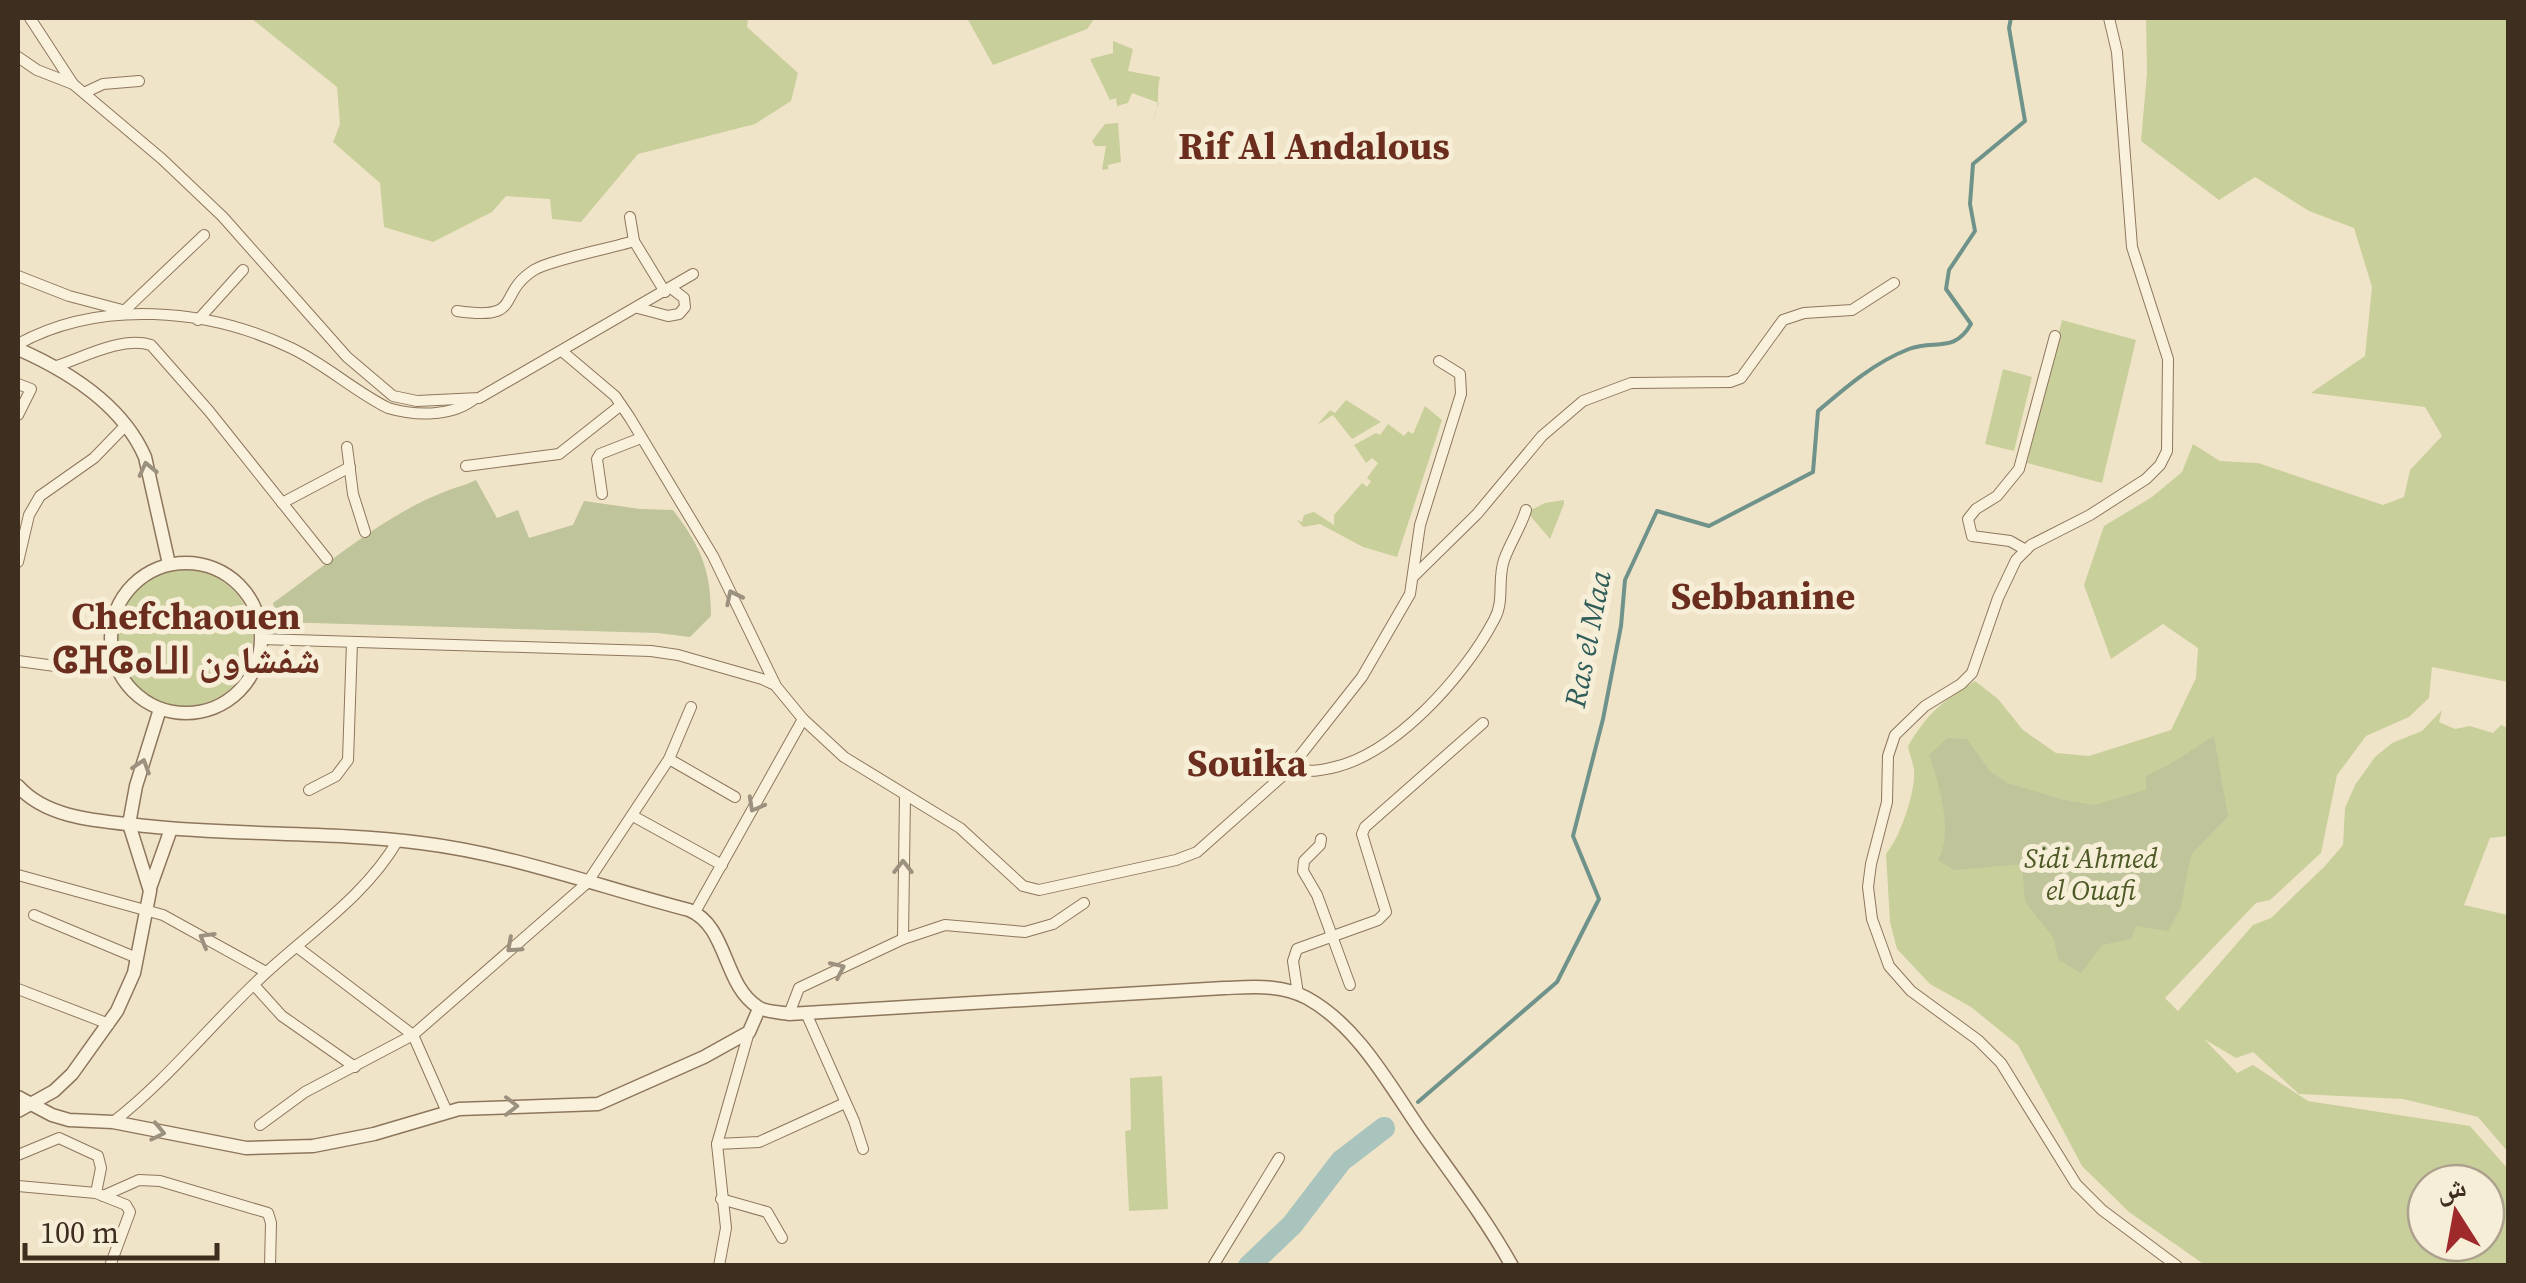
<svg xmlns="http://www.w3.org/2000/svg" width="2526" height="1283" viewBox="0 0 2526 1283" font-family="'Source Serif 4','Noto Naskh Arabic','Noto Sans Tifinagh',serif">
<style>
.green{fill:#c9cf9b;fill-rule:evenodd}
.cemetery{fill:#bfc49a}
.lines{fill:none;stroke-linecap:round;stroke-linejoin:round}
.stream{stroke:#6f938a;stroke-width:4}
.river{stroke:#a9c4bc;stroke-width:22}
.minor-casing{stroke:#8d765c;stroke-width:12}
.tertiary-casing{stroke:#8d765c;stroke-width:15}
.minor{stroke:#faf1dc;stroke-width:10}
.tertiary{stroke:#faf1dc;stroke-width:12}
.oneway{stroke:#9c907e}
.labels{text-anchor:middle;stroke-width:10;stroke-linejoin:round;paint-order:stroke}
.park-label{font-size:28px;font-style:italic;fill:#4d5a26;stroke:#f7eed8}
.water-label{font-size:30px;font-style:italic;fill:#2f5d5a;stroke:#f7eed8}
.district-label{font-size:38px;font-weight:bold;fill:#6b2e1e;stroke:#f7eed8}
</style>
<rect width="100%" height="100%" fill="#f0e4c8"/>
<!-- green -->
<g class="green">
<polygon points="251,18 748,18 747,27 798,73 791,101 755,124 638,154 581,222 552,219 550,199 506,196 492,212 433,242 384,227 380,183 333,142 340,124 337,87"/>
<polygon points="967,18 1095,18 1087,29 993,65"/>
<path d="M 2146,18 L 2508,18 L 2508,682 L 2432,667 L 2429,698 L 2409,717 L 2366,736 L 2337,775 L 2321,853 L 2270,900 L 2256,903 L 2165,998 L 2178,1011 L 2253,925 L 2271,918 L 2325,866 L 2343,845 L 2345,808 L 2355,785 L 2375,757 L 2392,743 L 2422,731 L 2442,710 L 2439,722 L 2455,729 L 2470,726 L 2493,733 L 2501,725 L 2508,728 L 2508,836 L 2490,838 L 2464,905 L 2508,915 L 2508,1152 L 2478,1117 L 2403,1099 L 2299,1094 L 2253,1052 L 2236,1058 L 2204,1039 L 2237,1073 L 2253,1065 L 2308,1101 L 2470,1126 L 2508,1169 L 2508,1265 L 2205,1265 L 2129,1212 L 2082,1166 L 2018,1045 L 1971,1007 L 1930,984 L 1897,949 L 1890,922 L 1886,854 C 1900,838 1916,791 1914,770 C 1913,762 1909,753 1908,746 C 1929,711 1941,703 1975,681 L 1998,699 L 2023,730 L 2056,753 L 2089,756 L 2171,730 L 2196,678 L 2198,648 L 2163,624 L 2111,659 L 2084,585 L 2104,526 L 2152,497 L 2182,472 L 2193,444 L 2220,461 L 2258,463 L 2383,505 L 2404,497 L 2410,470 L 2442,436 L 2425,407 L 2311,393 L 2365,356 L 2372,287 L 2354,228 L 2309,211 L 2255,177 L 2219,200 L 2141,141 L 2147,73 ZM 2426,1183 L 2486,1183 L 2486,1243 L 2426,1243 Z"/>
<path d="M 1113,41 L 1133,49 L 1128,71 L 1160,77 C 1156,93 1161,106 1153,120 L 1159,103 L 1132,93 L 1128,103 L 1117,106 L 1116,98 L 1110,100 L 1090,59 L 1113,53 Z"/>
<polygon points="1118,123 1121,162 1108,165 1108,169 1102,170 1106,146 1095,146 1092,141 1105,124"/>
<polygon points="2062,320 2136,340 2102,483 2027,463"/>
<polygon points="2003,369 2032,377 2014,451 1985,444"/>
<polygon points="1346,400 1381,422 1352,439 1333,415 1317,425 1330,410 1335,413"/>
<polygon points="1425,406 1442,420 1397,557 1363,547 1320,524 1303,527 1297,520 1302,522 1304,515 1314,512 1334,525 1334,515 1362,483 1367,487 1371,481 1367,478 1378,463 1372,458 1366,463 1354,445 1376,433 1380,435 1388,424 1404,436 1408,431 1413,434"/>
<polygon points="1564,500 1564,504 1550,539 1527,512 1545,503"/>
<circle cx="185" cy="638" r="68"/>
<polygon points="1162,1076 1168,1209 1129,1211 1125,1131 1131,1130 1130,1078"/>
</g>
<!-- cemetery -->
<g class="cemetery">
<path d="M 476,480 L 497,518 L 518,510 L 529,538 L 573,525 L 584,501 L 640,509 L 673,510 C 701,547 711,570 711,616 L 690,637 L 658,633 L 278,622 L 273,603 C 322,568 384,516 439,494 C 452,488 464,486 476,480 Z"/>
<path d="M 2214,736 L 2228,816 L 2191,855 L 2181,907 L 2168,931 L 2136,926 L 2131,939 L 2102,945 L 2081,973 L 2059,960 L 2053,937 L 2025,902 L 2022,864 L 1954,870 L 1938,860 C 1954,834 1939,783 1929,755 L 1947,738 L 1967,739 L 1990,771 L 2007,783 L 2064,800 L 2094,805 L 2146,790 L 2146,776 L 2170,764 Z"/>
</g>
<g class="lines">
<!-- stream -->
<path class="stream" d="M 1418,1102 L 1557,982 L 1599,899 L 1573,836 L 1603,719 L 1621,626 L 1625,580 L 1657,511 L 1709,526 L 1813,472 L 1818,411 C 1846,387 1875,362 1909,349 C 1934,339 1954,354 1971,324 L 1946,289 L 1949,270 L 1975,231 L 1970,204 L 1973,164 L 2025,121 L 2009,28 L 2011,18"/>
<!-- river -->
<polyline class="river" points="1249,1266 1292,1225 1341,1161 1384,1128"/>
<defs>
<g id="minor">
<polyline points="30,18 73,84 162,159 223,217 347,357 393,396 417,401 479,398 693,274"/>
<polyline points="2109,18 2117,52 2132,247 2168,359 2167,451 2160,465 2146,479 2090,515 2031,545 2016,560 1998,598 1972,673 1961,684 1925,706 1895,735 1888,756 1887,802 1871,864 1868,887 1872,919 1889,966 1911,991 1978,1040 2001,1063 2076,1184 2102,1210 2177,1266"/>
<polyline points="18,57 37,70 73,84"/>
<polyline points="86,92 103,84 139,81"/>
<polyline points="630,217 634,241 665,292"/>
<polyline points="18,276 69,296 126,311"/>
<polyline points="638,308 668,316 679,314 685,307 684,298 671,288"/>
<polyline points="124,311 204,235"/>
<path d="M 457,311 C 525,321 495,295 534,270 C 550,260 612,248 634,241"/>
<polyline points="198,320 243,270"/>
<path d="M 18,344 C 100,299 207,308 291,348 C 325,364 354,391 388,408 C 415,416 450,417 473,400"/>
<polyline points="563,352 615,396 630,418 713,556 775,684"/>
<path d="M 57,366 C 84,357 122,336 151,345 L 209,411 L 327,559"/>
<polyline points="18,384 31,389 18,415"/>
<polyline points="347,447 353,494 365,532"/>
<polyline points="466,466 559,454 621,405"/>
<polyline points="602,494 597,459 600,454 641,438"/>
<polyline points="282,503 350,467"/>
<polyline points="2026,550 2010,541 1972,536 1968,519 1976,509 1997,496 2019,469 2055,336"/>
<polyline points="18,562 29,515 40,496 94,458 125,426"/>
<polyline points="1414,576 1477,514 1542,436 1583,401 1631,383 1730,382 1741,378 1783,320 1804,313 1852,310 1894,283"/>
<polyline points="261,639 651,651 678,655 762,679 775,685 803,719 844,757 960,828 1023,886 1039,890 1176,860 1197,852 1288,771 1362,677 1410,594 1420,525 1461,394 1460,374 1439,361"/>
<polyline points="18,661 85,670"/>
<polyline points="669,759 735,797"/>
<path d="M 1294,764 C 1306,774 1316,771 1331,768 C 1394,755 1464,677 1494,620 C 1505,601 1497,580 1504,560 C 1510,543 1521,527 1526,510"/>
<polyline points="309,790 336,776 348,760 352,642"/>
<polyline points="633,816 722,865"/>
<polyline points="1321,839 1320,845 1304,861 1303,871 1317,895 1350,985"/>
<polyline points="18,875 163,915 266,972"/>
<polyline points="695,912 803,719"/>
<polyline points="34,915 137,958"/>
<polyline points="903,939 905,795"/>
<polyline points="297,947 413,1035 447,1112"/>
<polyline points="254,985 282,1016 355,1067"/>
<polyline points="18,989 109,1024"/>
<polyline points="1298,994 1293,961 1297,949 1378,920 1386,912 1362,834 1365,827 1483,723"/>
<polyline points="806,1013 854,1121 863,1149"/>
<polyline points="789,1014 799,988 903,939 945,925 1025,932 1053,924 1084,903"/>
<path d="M 113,1122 C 170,1078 214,1020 268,971 C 313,930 367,894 398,840"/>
<polyline points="260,1125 305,1092 413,1035 587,883 669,759 691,707"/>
<polyline points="717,1144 759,1142 845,1103"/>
<polyline points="18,1155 59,1138 98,1156 101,1168 96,1193 126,1205 130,1212 110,1266"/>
<polyline points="18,1186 96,1193"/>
<polyline points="103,1196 139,1180 160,1181 268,1213 271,1223 270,1266"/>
<polyline points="721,1199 767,1212 782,1238"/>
<polyline points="719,1266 726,1228 717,1144 749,1032"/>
<polyline points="1213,1266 1279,1158"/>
</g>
<g id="tertiary">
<path d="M 18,349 C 68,371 122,404 145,457 L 169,564"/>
<circle cx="186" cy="638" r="75"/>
<path d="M 18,786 C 48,820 103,821 146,826 C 237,836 330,831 421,843 C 512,854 600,887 689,910 C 728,926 723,985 758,1007 C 765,1012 780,1012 789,1014 L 1224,988 C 1253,987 1281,984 1307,998 C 1360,1027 1392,1090 1426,1138 C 1456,1180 1487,1221 1512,1266"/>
<polyline points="150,888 171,829"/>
<polyline points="18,1097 52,1115 69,1120 113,1122 246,1148 313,1146 374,1134 459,1109 598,1104 704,1057 749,1032 759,1009"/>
<polyline points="18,1111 54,1091 72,1074 117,1011 134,973 150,891 129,824 136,786 160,709"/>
</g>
</defs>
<!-- minor casing -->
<use href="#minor" class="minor-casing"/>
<!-- tertiary casing -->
<use href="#tertiary" class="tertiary-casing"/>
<!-- minor -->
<use href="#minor" class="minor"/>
<!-- tertiary -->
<use href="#tertiary" class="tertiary"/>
</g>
<!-- one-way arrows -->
<defs><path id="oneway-chevron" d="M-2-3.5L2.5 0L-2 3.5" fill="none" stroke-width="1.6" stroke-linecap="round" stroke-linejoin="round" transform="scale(2.5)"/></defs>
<g class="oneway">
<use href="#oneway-chevron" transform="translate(147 469) rotate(-103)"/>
<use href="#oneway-chevron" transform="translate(733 597) rotate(-116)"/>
<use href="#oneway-chevron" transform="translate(142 766) rotate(-72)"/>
<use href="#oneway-chevron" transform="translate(755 805) rotate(119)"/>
<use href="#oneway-chevron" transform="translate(903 867) rotate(-90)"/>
<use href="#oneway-chevron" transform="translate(206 939) rotate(-150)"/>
<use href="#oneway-chevron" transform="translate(513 946) rotate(138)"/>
<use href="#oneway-chevron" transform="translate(838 969) rotate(-25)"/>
<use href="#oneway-chevron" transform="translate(511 1106)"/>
<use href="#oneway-chevron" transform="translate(158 1132) rotate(12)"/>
</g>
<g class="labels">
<!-- park labels -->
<g class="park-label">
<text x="2091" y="868">Sidi Ahmed<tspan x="2091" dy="32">el Ouafi</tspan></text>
</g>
<!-- water labels -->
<g class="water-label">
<text transform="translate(1588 639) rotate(-79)" y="10">Ras el Maa</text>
</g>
<!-- district labels -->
<g class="district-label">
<text x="1314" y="159">Rif Al Andalous</text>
<text x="1763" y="609">Sebbanine</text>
<text x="186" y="629">Chefchaouen<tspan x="186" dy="44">ⵛⴼⵛⴰⵡⵏ شفشاون</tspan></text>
<text x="1247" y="776">Souika</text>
</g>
</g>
<!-- border -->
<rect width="2526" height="1283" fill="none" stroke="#3d2e20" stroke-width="40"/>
<!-- north arrow -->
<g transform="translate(2456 1213) rotate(349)"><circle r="48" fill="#f7eed8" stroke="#ada18e" stroke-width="2.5"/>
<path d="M0-8L18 38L0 25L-18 38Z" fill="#9e2a2b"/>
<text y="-15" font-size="28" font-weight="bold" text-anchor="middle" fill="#3d2e20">ش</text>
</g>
<!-- scale -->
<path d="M25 1243v15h192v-15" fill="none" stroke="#3d2e20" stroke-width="5"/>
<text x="40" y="1243" font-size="30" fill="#3d2e20" stroke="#f7eed8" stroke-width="8" paint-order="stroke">100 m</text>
</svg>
